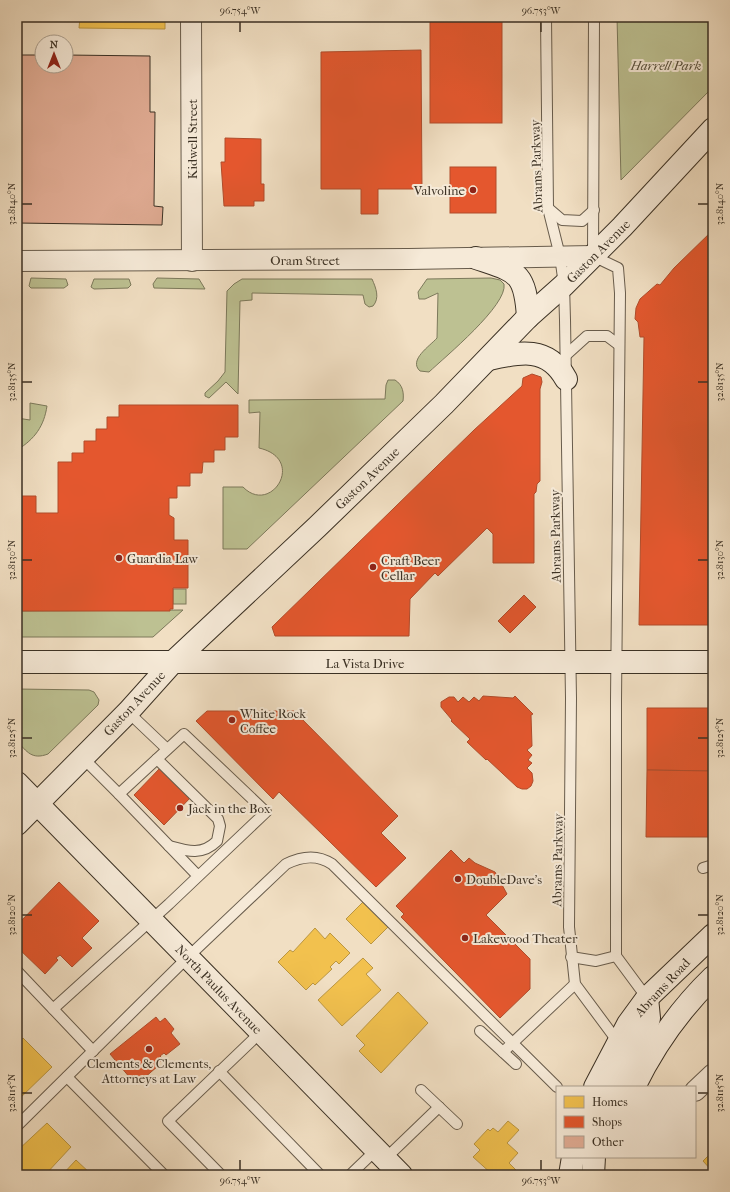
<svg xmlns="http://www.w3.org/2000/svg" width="730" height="1192" viewBox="0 0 730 1192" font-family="'IM FELL French Canon',serif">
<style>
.green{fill:#bdc192;stroke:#7c795b}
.homes{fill:#f2c14e;stroke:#bb9641}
.shops{fill:#e4572e;stroke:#b14c2b}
.building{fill:#e1ac94;stroke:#3b3124}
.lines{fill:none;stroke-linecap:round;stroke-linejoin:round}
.lane-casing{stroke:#685c4c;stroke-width:12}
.street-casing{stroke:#685c4c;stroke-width:22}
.secondary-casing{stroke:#3b3124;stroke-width:24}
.lane{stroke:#f6ead8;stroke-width:10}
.street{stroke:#f6ead8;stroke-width:20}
.secondary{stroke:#f6ead8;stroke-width:22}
.ticks{fill:none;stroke:#3b3124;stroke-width:1.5}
.poi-dot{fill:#8f2418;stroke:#f6ead8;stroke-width:1.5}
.labels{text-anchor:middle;stroke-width:4;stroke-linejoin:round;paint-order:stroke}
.park-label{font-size:13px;font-style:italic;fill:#554e3a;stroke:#f6ead8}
.street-label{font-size:13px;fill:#3b3124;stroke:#f6ead8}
.poi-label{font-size:13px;fill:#3b3124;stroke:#f6ead8;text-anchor:start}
.neatline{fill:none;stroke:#3b3124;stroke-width:1.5}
.ticks-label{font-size:10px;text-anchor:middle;fill:#3b3124}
</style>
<rect width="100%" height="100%" fill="#f1dfc3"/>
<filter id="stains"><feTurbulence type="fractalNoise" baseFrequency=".005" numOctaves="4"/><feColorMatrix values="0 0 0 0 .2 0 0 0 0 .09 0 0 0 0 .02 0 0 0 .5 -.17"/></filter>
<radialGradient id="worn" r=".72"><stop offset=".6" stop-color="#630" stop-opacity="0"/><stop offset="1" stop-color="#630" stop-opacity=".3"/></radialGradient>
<!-- green -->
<g class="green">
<polygon points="617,17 710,17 713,19 713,87 621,180"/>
<polygon points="31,278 66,279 68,285 64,288 31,288 29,286"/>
<polygon points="157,278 199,279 205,289 154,288 153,284"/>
<path d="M 491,278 L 500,280 L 504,284 C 508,305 445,357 429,372 L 420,371 C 408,360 430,346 437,338 L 438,293 L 425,299 L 419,299 L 418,292 L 427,279 Z"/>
<polygon points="94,279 129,279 131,285 128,288 94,289 91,287"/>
<path d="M 242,279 L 372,279 C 376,288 380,298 373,306 L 369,307 L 365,304 L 363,295 L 252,293 L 252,300 L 240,301 L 238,394 L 226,382 L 209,398 L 205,396 L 205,393 L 218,381 L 225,372 L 227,291 L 234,284 Z"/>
<path d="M 388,380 L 395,380 C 403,385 404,393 403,401 L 247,549 L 223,549 L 223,487 L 243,487 C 271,516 307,459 259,448 L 260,412 L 249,413 L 249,400 L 385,399 L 386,385 Z"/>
<path d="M 30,403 L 47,406 C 44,426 35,439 17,450 L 17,418 L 30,420 Z"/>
<rect x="173" y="589" width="13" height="15"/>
<polygon points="17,603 21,611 183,610 153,637 17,637"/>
<path d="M 17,689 L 89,690 L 94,692 L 99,700 L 98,705 L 48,754 C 32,760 27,752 17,741 Z"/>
</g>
<!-- homes -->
<g class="homes">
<polygon points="80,17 165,17 165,29 79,28"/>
<polygon points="363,902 388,927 371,944 346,919"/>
<polygon points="315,928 325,939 330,933 350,953 339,964 336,961 330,967 332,969 315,985 313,983 306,990 278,962 290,950 293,952"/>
<polygon points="363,958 373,968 366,974 381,990 342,1026 318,1000"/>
<polygon points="398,992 428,1023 381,1073 359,1051 365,1045 356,1036"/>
<polygon points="23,1038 52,1067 17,1101 17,1044"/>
<polygon points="508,1121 519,1130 507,1143 518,1153 509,1163 521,1175 493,1175 473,1157 480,1150 474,1144 488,1129 490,1131 493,1128 498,1132"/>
<polygon points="47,1123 71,1147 45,1175 17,1175 17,1151"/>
<polygon points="713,1151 713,1172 703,1161"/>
<polygon points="76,1160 92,1175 62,1175"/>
</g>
<!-- shops -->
<g class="shops">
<rect x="430" y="17" width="72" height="106"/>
<polygon points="421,50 422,189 378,189 378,214 361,214 361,189 321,189 321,52"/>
<polygon points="225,138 261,139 261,184 264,184 264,201 254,201 254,206 224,206 221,162 225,162"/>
<rect x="450" y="167" width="46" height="46"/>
<polygon points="713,230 713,625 639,625 644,337 640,337 638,322 635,319 636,308 640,299 657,284 660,285 674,268"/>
<polygon points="532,374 541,377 542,382 540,389 540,481 537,484 536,492 534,494 534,563 493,563 493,534 487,528 438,576 435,573 410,599 409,636 275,636 272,627 474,430 522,386 523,378"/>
<polygon points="119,405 238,405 238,437 225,437 225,450 214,450 214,462 203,462 202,473 190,473 190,486 177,486 177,498 169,498 169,515 174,518 174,540 188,540 188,588 173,588 173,609 170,609 170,611 21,611 21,608 19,608 19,603 17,603 17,496 36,496 36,513 58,513 58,462 72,462 72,453 84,453 84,441 96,441 96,429 107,429 107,417 119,417"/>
<polygon points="524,595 536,607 510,633 498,621"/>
<polygon points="483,696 513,698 515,696 533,714 531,715 532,746 527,750 532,755 528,760 532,763 527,768 532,773 533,781 531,786 527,789 522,789 517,787 487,759 486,760 467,742 470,739 451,721 452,720 441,707 441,702 449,697 454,697 458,702 463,697 469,702 474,697 479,701"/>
<polygon points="647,708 713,708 713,771 647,770"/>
<polygon points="207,711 294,711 398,816 381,833 406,858 376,887 279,792 273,799 196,721"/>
<polygon points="162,766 192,796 164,825 134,795"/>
<polygon points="647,770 713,771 713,837 646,837"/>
<polygon points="451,850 464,863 469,858 475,863 495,872 507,894 486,915 530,959 530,989 500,1018 401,917 404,914 396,906"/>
<polygon points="59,882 99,921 82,938 92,948 72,967 60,955 56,958 58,960 45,974 17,947 17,925"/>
<polygon points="156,1017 160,1022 165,1018 174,1029 171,1033 180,1044 166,1055 164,1053 160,1056 163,1059 156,1065 158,1066 136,1085 110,1054"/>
</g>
<!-- building -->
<polygon class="building" points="17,55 42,55 42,66 66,66 66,55 150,56 150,112 155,112 154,206 163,207 162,225 17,223"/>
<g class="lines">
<defs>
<g id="lane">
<polyline points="546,17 548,208 560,256 564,285 565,320 571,698 569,927 575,984 618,1042"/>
<polyline points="594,17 593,256 618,268 620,293 616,700 616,956"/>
<polyline points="548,208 562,220 582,221 594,210"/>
<polyline points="566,355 587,336 607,336 619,345"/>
<polyline points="128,712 167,749"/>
<polyline points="82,757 119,794"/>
<path d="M 157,759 L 218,819 L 220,826 L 217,841 C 202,856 187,851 169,846"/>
<polyline points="703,868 713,865"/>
<polyline points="616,956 647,998"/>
<polyline points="571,957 596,961 616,956"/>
<polyline points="17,971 93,1051"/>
<polyline points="53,1009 169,904 266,812 184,734 119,794 198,876"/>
<polyline points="480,1031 516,1064"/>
<polyline points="503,1052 575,984"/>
<polyline points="219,1071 320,1175"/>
<polyline points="67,1077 164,1175"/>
<polyline points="421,1090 457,1124"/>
<path d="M 17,1126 L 188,957 L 286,864 C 302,856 317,854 332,864 L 557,1087"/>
<polyline points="385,1159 439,1107"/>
<polyline points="221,1175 168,1121 261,1032"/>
<polyline points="350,1175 376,1150"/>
</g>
<g id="street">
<polyline points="191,17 192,261"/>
<polyline points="17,261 409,259 593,256"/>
<polyline points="695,1091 713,1074"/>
</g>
<g id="secondary">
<path d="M 476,258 C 517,272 525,271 528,317"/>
<path d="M 489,359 C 520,352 548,346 566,379"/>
<polyline points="17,662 713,662"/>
<polyline points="17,783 401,1175"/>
<polyline points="17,824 128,712 172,663 317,527 444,404 528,317 564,285 622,227 713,129"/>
<polyline points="595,1087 628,1024 647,998 713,935"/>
<polyline points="616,1087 646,1029 649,1018 647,998"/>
<path d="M 634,1087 C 654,1046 680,1009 713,977"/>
<polyline points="570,1175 573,1157"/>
<polyline points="593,1175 594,1157"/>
</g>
</defs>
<!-- lane casing -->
<use href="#lane" class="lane-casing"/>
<!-- street casing -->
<use href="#street" class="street-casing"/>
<!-- secondary casing -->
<use href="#secondary" class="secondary-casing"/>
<!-- lane -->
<use href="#lane" class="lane"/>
<!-- street -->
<use href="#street" class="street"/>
<!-- secondary -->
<use href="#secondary" class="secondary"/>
</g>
<!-- ticks -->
<path class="ticks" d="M 240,22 L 240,32M 541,22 L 541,32M 22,204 L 32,204M 698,204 L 708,204M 22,382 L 32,382M 698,382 L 708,382M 22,560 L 32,560M 698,560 L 708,560M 22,738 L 32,738M 698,738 L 708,738M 22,915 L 32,915M 698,915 L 708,915M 22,1093 L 32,1093M 698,1093 L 708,1093M 240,1160 L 240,1170M 541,1160 L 541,1170"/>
<!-- markers -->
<g class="poi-dot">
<circle cx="473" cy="190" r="4"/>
<circle cx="119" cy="558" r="4"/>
<circle cx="373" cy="567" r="4"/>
<circle cx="232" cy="720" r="4"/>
<circle cx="180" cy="808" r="4"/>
<circle cx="458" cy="879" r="4"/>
<circle cx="465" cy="938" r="4"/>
<circle cx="149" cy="1049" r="4"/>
</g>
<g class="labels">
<!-- park labels -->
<g class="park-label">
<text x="666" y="70">Harrell Park</text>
</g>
<!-- street labels -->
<g class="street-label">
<text transform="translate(192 139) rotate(-90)" y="5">Kidwell Street</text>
<text transform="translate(536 166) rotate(-92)" y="5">Abrams Parkway</text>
<text transform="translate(598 251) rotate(-45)" y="5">Gaston Avenue</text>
<text x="305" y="265">Oram Street</text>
<text transform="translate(367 478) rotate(-44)" y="5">Gaston Avenue</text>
<text transform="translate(555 536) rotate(-91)" y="5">Abrams Parkway</text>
<text x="365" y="668">La Vista Drive</text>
<text transform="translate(134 703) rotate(-47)" y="5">Gaston Avenue</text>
<text transform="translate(557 860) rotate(-89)" y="5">Abrams Parkway</text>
<text transform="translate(662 987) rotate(-47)" y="5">Abrams Road</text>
<text transform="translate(219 989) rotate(46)" y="5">North Paulus Avenue</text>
</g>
<!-- poi labels -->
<g class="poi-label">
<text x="465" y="195" text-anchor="end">Valvoline</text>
<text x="127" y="563">Guardia Law</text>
<text x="381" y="565">Craft Beer<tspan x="381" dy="15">Cellar</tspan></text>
<text x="240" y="718">White Rock<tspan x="240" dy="15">Coffee</tspan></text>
<text x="188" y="813">Jack in the Box</text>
<text x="466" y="884">DoubleDave's</text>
<text x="473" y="943">Lakewood Theater</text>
<text x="149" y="1068" text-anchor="middle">Clements &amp; Clements,<tspan x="149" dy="15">Attorneys at Law</tspan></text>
</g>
</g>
<!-- margin -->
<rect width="730" height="1192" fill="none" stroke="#f1dfc3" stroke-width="44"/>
<!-- legend -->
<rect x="556" y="1086" width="140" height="72" fill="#f6ead8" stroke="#aba090"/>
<rect x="564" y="1096" width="20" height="12" fill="#f2c14e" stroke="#aba090"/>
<text x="592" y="1106" font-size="12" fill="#3b3124">Homes</text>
<rect x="564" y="1116" width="20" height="12" fill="#e4572e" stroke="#aba090"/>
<text x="592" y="1126" font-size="12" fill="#3b3124">Shops</text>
<rect x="564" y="1136" width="20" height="12" fill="#e1ac94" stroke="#aba090"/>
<text x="592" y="1146" font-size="12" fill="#3b3124">Other</text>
<!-- north arrow -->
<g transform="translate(54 54)"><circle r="19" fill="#f6ead8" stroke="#aba090"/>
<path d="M0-3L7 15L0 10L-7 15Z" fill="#8f2418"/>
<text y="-6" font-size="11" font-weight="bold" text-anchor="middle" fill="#3b3124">N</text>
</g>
<rect x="22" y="22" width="686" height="1148" class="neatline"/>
<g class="ticks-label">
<text x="240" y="14">96.754°W</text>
<text x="541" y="14">96.753°W</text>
<text transform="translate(11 204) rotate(-90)" y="4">32.8140°N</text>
<text transform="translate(719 204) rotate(-90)" y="4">32.8140°N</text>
<text transform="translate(11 382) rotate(-90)" y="4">32.8135°N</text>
<text transform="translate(719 382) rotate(-90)" y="4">32.8135°N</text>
<text transform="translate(11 560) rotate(-90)" y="4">32.8130°N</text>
<text transform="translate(719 560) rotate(-90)" y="4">32.8130°N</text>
<text transform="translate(11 738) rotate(-90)" y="4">32.8125°N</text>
<text transform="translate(719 738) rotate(-90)" y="4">32.8125°N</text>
<text transform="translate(11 915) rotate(-90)" y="4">32.8120°N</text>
<text transform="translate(719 915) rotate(-90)" y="4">32.8120°N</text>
<text transform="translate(11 1093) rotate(-90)" y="4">32.8115°N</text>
<text transform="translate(719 1093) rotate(-90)" y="4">32.8115°N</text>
<text x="240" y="1184">96.754°W</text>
<text x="541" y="1184">96.753°W</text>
</g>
<rect width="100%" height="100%" filter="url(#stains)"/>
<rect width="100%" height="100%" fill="url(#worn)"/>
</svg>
